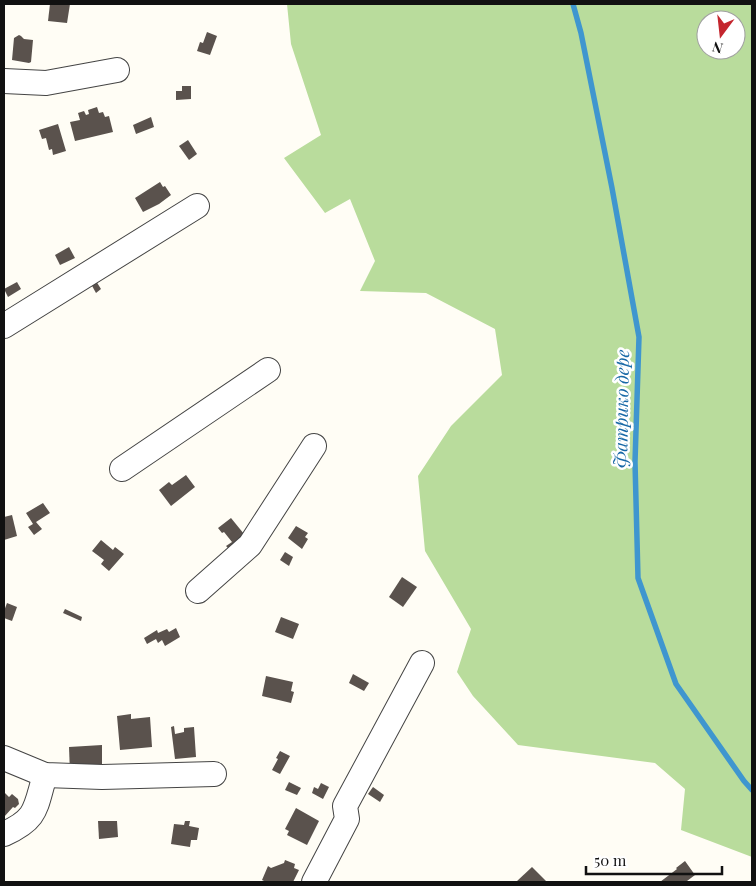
<svg xmlns="http://www.w3.org/2000/svg" width="756" height="886" viewBox="0 0 756 886" font-family="'Playfair Display',serif">
<style>
.forest{fill:#b9dc9c;fill-rule:evenodd}
.lines{fill:none;stroke-linecap:round;stroke-linejoin:round}
.stream{stroke:#3f96cf;stroke-width:5.5}
.building{fill:#5a524d}
.minor-casing{stroke:#444;stroke-width:26}
.minor{stroke:#fff;stroke-width:24}
.labels{text-anchor:middle;stroke-width:5;stroke-linejoin:round;paint-order:stroke}
.water-label{font-size:18px;font-style:italic;fill:#1768a6;stroke:#fff}
</style>
<rect width="100%" height="100%" fill="#fffdf5"/>
<!-- forest -->
<path class="forest" d="M 287,4 L 752,4 L 752,857 L 681,830 L 685,789 L 655,763 L 518,745 L 473,696 L 457,672 L 471,629 L 425,551 L 418,476 L 451,426 L 502,375 L 495,329 L 426,293 L 360,291 L 375,261 L 350,199 L 325,213 L 284,158 L 321,135 L 291,44 ZM 706,20 L 736,20 L 736,50 L 706,50 Z"/>
<g class="lines">
<!-- stream -->
<polyline class="stream" points="573,4 581,33 612,188 639,337 635,462 638,578 676,684 744,781 752,790"/>
</g>
<!-- building -->
<g class="building">
<polygon points="50,4 70,4 67,23 48,21"/>
<polygon points="207,32 217,36 210,55 197,51 200,42 203,43"/>
<polygon points="19,35 21,36 24,39 33,40 31,62 29,63 12,60 14,38"/>
<polygon points="182,86 191,86 191,99 176,100 176,91 182,91"/>
<polygon points="97,107 99,113 103,112 105,117 109,116 113,132 75,141 70,122 80,120 78,113 84,111 86,115 89,114 88,110"/>
<polygon points="151,117 154,127 136,134 133,125"/>
<polygon points="58,124 66,151 53,155 52,149 49,150 46,138 42,139 39,130"/>
<polygon points="188,140 197,154 189,160 179,146"/>
<polygon points="160,182 163,187 165,186 171,195 159,204 143,212 135,198"/>
<polygon points="69,247 75,258 60,265 55,255"/>
<polygon points="96,281 101,289 96,293 91,284"/>
<polygon points="17,282 21,289 8,297 4,289"/>
<polygon points="186,475 195,487 171,506 159,490 169,482 172,485"/>
<polygon points="43,503 50,513 36,522 42,529 34,535 28,527 33,524 26,513"/>
<polygon points="12,515 17,536 4,540 4,517"/>
<polygon points="231,518 244,534 232,552 226,546 232,542 224,532 222,533 218,528"/>
<polygon points="296,526 308,533 305,537 308,539 302,549 288,538"/>
<polygon points="101,540 113,550 115,547 124,554 109,571 101,564 104,560 92,551"/>
<polygon points="285,552 293,557 289,566 280,560"/>
<polygon points="402,577 417,587 403,607 389,597"/>
<polygon points="7,603 17,607 12,621 4,618 4,611"/>
<polygon points="65,609 82,617 81,621 63,613"/>
<polygon points="281,617 299,624 293,639 275,632"/>
<polygon points="176,628 180,637 165,646 162,640 158,643 156,639 147,644 144,638 157,630 158,633 167,629 169,632"/>
<polygon points="353,674 369,683 364,691 349,683"/>
<polygon points="266,676 293,682 291,691 294,692 291,703 262,696"/>
<polygon points="131,714 131,719 150,717 152,747 120,750 117,716"/>
<polygon points="174,726 175,734 184,732 184,728 194,727 196,757 175,759 171,727"/>
<polygon points="102,745 102,772 70,773 69,747"/>
<polygon points="280,751 290,756 280,774 272,770 278,759 276,758"/>
<polygon points="289,782 301,788 297,795 285,790"/>
<polygon points="321,783 329,787 323,799 312,793 314,787 318,789"/>
<polygon points="373,787 384,795 380,802 368,794"/>
<polygon points="4,792 9,797 12,794 18,799 19,804 15,808 13,807 4,817"/>
<polygon points="296,808 319,821 307,845 287,835 289,831 285,829"/>
<polygon points="98,821 117,821 118,837 99,839"/>
<polygon points="185,821 190,821 189,826 199,828 197,840 191,840 190,847 171,844 174,824 184,825"/>
<polygon points="285,860 295,864 294,868 299,870 293,882 266,882 262,880 268,866 271,868 284,863"/>
<polygon points="685,861 695,875 687,881 688,882 660,882 677,869 676,868"/>
<polygon points="532,867 547,882 516,882"/>
</g>
<g class="lines">
<defs>
<g id="minor">
<polyline points="4,81 46,83 117,70"/>
<polyline points="4,326 197,206"/>
<polyline points="122,469 268,370"/>
<polyline points="198,591 250,545 314,446"/>
<polyline points="4,758 45,775 102,777 214,774"/>
<path d="M 4,834 C 38,819 35,808 45,775"/>
<polyline points="314,882 347,819 345,806 422,663"/>
</g>
</defs>
<!-- minor casing -->
<use href="#minor" class="minor-casing"/>
<!-- minor -->
<use href="#minor" class="minor"/>
</g>
<g class="labels">
<!-- water labels -->
<g class="water-label">
<text transform="translate(622 409) rotate(-89)" y="6">Фатрико дере</text>
</g>
</g>
<!-- border -->
<rect width="756" height="886" fill="none" stroke="#111111" stroke-width="10"/>
<!-- north arrow -->
<g transform="translate(721 35) rotate(195)"><circle r="24" fill="#ffffff" stroke="#a0a0a0"/>
<path d="M0-4L9 19L0 12L-9 19Z" fill="#c4262e"/>
<text y="-8" font-size="14" font-weight="bold" text-anchor="middle" fill="#111111">N</text>
</g>
<!-- scale -->
<path d="M586 866v8h136v-8" fill="none" stroke="#111111" stroke-width="2.5"/>
<text x="594" y="866" font-size="15" fill="#111111" stroke="#ffffff" stroke-width="4" paint-order="stroke">50 m</text>
</svg>
